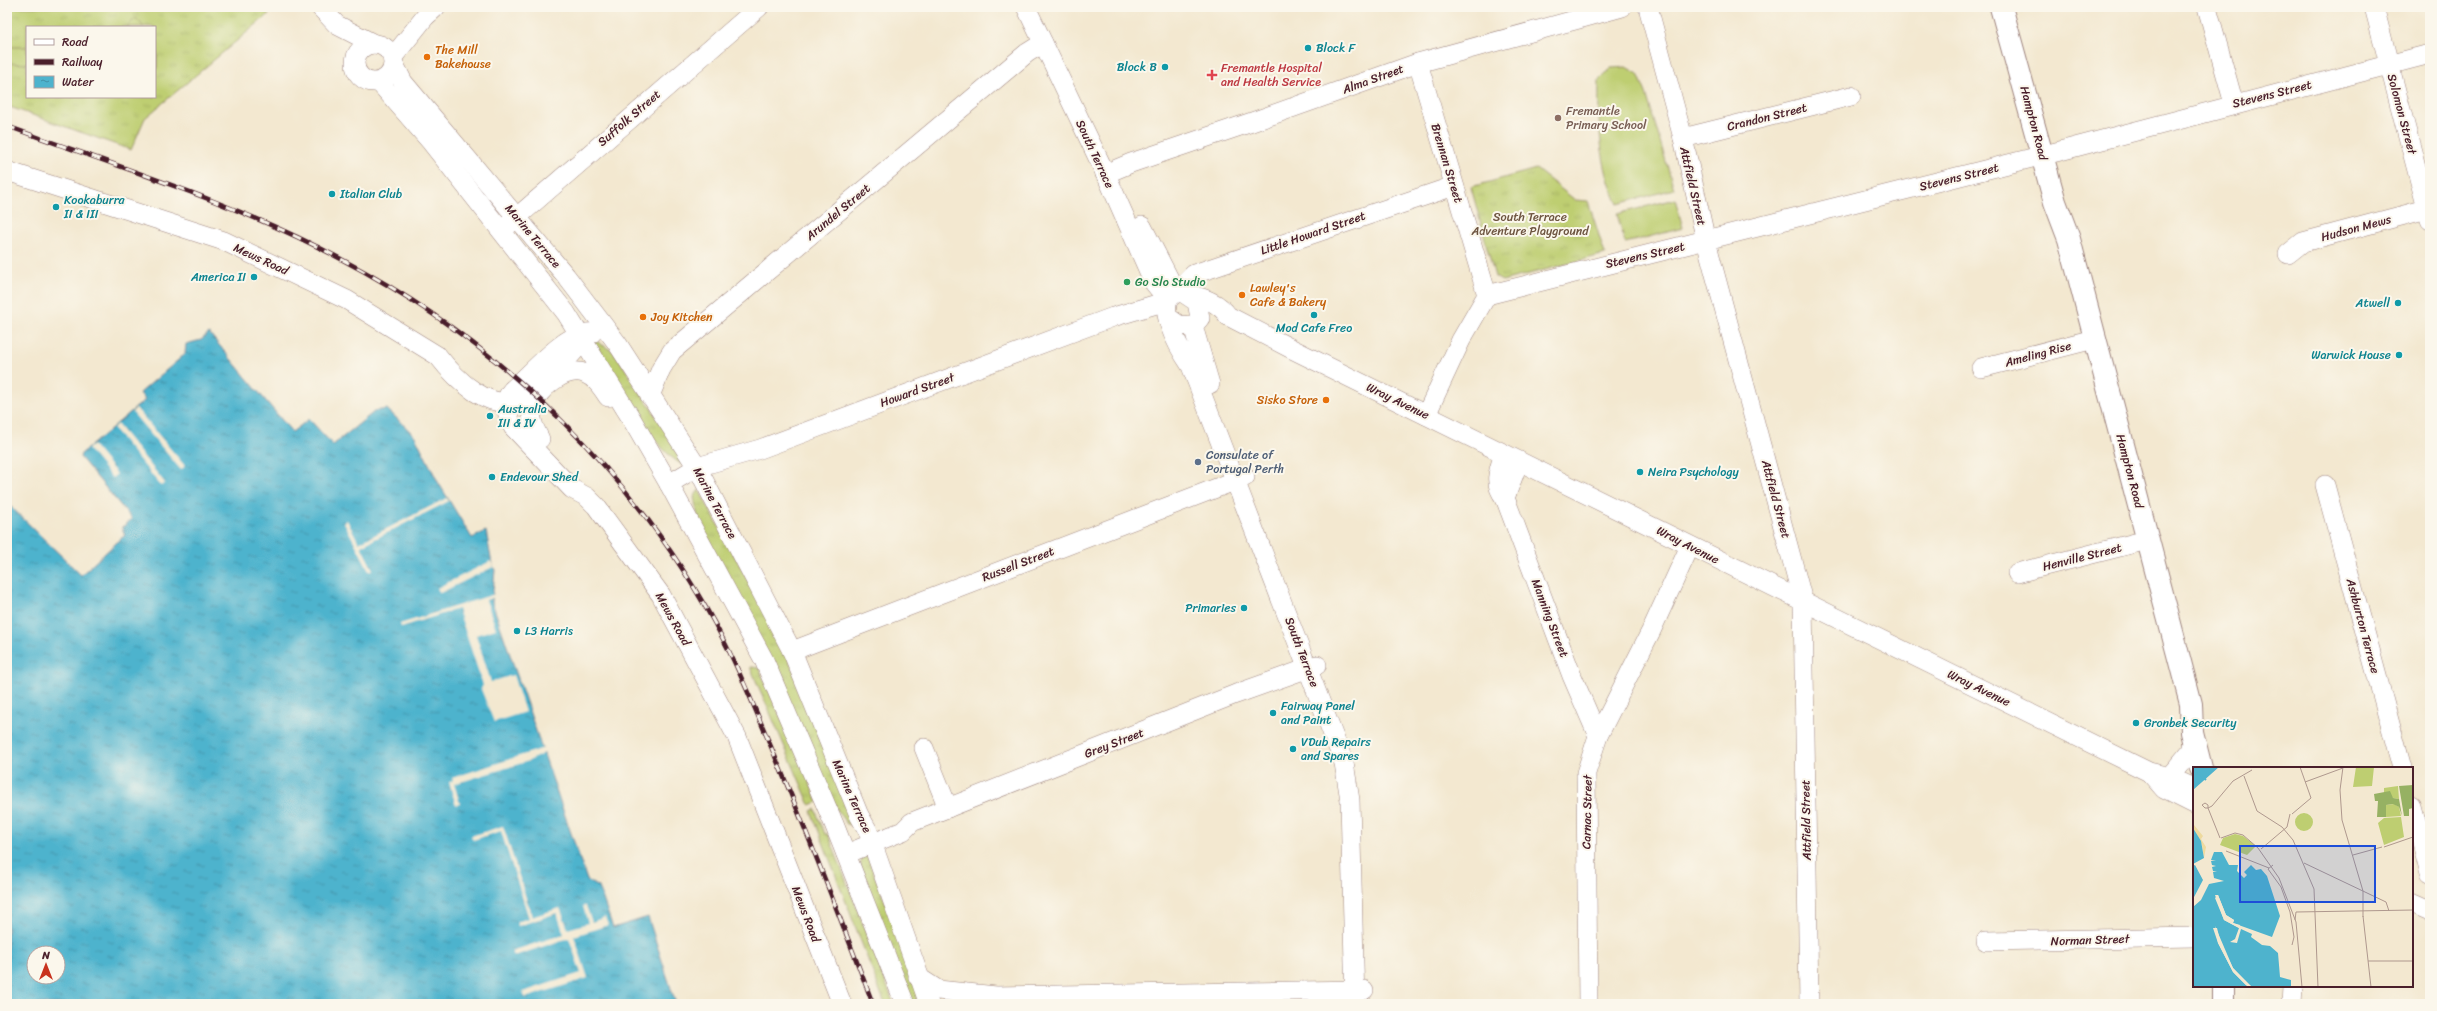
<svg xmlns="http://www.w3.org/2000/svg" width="2437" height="1011" viewBox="0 0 2437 1011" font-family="Sriracha,sans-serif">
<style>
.grass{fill:url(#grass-tufts);stroke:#84764e;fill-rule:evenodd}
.pitch{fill:#bece71;stroke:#84764e}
.water{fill:url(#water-ripples);stroke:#4c697c;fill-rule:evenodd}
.pier{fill:#f3e8d0}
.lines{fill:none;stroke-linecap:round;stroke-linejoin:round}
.minor-casing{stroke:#9e847e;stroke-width:20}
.major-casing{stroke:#9e847e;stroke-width:24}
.minor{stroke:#fff;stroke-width:19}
.major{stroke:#fff;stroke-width:22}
.rail-casing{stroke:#4a1f2b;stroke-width:4.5}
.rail{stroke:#fbf7ec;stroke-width:3;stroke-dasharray:9;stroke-linecap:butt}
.culture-dot{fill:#0f9aa8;stroke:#fbf7ec;stroke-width:1.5}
.food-dot{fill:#e8710a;stroke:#fbf7ec;stroke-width:1.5}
.health-dot{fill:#e0444e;stroke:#fbf7ec;stroke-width:1.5}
.education-dot{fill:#8d6e63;stroke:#fbf7ec;stroke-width:1.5}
.leisure-dot{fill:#2e9e5b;stroke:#fbf7ec;stroke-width:1.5}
.service-dot{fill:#5c6f8a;stroke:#fbf7ec;stroke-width:1.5}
.labels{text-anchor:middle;stroke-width:4;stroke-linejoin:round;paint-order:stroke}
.culture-label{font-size:12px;fill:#0d838f;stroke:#fbf7ec;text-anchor:start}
.food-label{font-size:12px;fill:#c56008;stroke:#fbf7ec;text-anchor:start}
.health-label{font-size:12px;fill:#be3a42;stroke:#fbf7ec;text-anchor:start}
.street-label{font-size:12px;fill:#4a1f2b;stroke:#fbf7ec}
.education-label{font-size:12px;fill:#785e54;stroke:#fbf7ec;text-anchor:start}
.park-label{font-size:12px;fill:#6d5440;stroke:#fbf7ec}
.leisure-label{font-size:12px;fill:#27864d;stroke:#fbf7ec;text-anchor:start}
.service-label{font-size:12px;fill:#4e5e75;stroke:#fbf7ec;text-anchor:start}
.inset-river{fill:none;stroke:#4eb3cd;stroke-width:2}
.inset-road{fill:none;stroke:#af988e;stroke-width:1}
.view{fill:#1d4ed8;fill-opacity:0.15;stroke:#1d4ed8;stroke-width:2}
.inset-edge{fill:none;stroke:#4a1f2b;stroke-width:2}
</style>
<defs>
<pattern id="grass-tufts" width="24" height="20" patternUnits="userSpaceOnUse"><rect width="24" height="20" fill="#bece71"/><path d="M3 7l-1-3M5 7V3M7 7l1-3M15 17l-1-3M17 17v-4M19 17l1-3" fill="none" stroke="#a5b062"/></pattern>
<pattern id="water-ripples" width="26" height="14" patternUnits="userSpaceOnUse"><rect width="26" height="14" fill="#4eb3cd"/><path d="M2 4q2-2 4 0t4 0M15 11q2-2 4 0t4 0" fill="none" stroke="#4391a7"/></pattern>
</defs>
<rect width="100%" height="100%" fill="#fbf7ec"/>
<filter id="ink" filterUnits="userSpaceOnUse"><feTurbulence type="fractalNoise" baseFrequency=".025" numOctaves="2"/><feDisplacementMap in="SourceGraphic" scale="8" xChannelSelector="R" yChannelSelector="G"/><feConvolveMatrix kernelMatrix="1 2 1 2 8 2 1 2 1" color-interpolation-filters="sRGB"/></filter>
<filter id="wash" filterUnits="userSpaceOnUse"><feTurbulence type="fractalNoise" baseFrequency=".012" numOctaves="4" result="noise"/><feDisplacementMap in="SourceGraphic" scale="16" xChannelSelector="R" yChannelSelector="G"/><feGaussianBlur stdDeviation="0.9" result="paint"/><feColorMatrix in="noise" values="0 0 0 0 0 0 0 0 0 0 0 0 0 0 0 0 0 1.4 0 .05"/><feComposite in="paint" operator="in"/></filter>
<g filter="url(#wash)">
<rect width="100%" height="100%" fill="#f3e8d0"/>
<!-- grass -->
<g class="grass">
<path d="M 7,7 L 277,7 L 145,118 L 131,150 L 7,106 ZM 27,27 L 155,27 L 155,97 L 27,97 Z"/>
<polygon points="1536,169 1575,200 1588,201 1605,254 1502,281 1495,277 1471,187"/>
<path d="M 596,341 L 614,352 L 687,463 L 683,465 C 650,448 614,375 594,342 Z"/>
<polygon points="699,490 784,647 854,825 847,824 838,812 698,518 694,497"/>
<polygon points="750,667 759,668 818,802 810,805"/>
<polygon points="815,809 825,834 828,834 894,1004 885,1004 811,811"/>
<polygon points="866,854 926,1004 911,1004 860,868 862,856"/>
</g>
<!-- pitch -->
<g class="pitch">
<polygon points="136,18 144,27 126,27"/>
<polygon points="155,38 157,43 157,68 155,68"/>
<polygon points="7,47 27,47 27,64 7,63"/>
<path d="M 1626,67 L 1638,74 L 1646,93 L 1674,189 L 1618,204 C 1599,166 1598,121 1599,80 L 1611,68 Z"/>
<polygon points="1675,199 1683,228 1625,243 1617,214"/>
</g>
<!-- water -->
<path class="water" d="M 209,333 L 292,432 L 309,419 L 333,445 L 375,411 L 387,409 L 415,436 L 438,482 L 472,538 L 486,531 L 492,564 L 495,570 L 492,602 L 587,880 L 599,887 L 613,928 L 648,917 L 676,1004 L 7,1004 L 7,503 L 81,575 L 125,535 L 122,528 L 132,519 L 80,457 L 81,454 L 145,400 L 140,393 L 185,354 L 186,344 L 201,340 ZM 34,953 L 58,953 L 58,977 L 34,977 Z"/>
<!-- pier -->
<g class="pier">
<polygon points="136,408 185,466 181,470 132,412"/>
<polygon points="117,424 165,483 161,486 113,428"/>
<polygon points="93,445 117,474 112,478 88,449"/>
<polygon points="447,498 449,501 361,546 373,570 370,572 344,522 347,520 359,543"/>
<polygon points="491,561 493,567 440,593 437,588"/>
<polygon points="495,594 495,597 486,600 496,629 476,635 491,682 513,675 525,712 494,722 481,689 483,685 458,609 401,627 400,624"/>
<polygon points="544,748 546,752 529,761 454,784 460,804 456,805 449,782 453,781 452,778"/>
<polygon points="503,826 532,917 560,908 568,929 588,923 583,906 586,906 592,922 605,917 608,925 574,936 588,978 525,998 523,992 581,973 569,938 514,956 512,951 564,934 557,913 518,926 517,922 529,918 501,831 473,840 471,836"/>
</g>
</g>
<g filter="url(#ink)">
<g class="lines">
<defs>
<g id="minor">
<polyline points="320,7 337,25 374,44"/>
<polyline points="1026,7 1108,179 1154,283 1167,299"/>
<polyline points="1648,7 1683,138 1706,241 1803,601 1809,1004"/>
<polyline points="2207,7 2234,104"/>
<polyline points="2374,7 2430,220"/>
<circle cx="374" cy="63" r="19"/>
<polyline points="393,57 425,17 436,7"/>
<polyline points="1418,63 1487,295 1461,340 1426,415"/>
<polyline points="394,64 403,82 566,276 617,343 697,467 792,651 859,815 868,831 929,1004"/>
<polyline points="379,82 431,142 566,313 631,418 669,484 764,660 834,824 905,1004"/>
<polyline points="1683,138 1851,96"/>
<path d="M 7,171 L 224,241 L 347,300 L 438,356 C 455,378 490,414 522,399 C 533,394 543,382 552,374 C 564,361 578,351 585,334"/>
<polyline points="1105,174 1131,163 1252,122 1418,63 1622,7"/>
<polyline points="508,225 759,7"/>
<polyline points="1142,226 1176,292"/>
<polyline points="2288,254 2303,242 2427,209"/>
<polyline points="1182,292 1187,281 1194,274 1454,186"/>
<path d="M 1188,294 C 1203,298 1219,302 1228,316 L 1290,348 L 2149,772 L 2169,777 L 2194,788"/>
<polyline points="1487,295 2060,151 2430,54"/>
<path d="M 1169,318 L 1179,325 L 1193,326 L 1200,318 L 1197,302 L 1182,292 C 1147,296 1181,351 1191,366 L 1344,763 L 1350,800 L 1355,1004"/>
<polyline points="1193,326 1210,384"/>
<path d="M 592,333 C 567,330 531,374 512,390 C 502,401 507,415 513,427 L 572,489 L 587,497 L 596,506 L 661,595 L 737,737 L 842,1004"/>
<polyline points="1981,368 2094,339"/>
<polyline points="650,396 661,369 672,351 1027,53 1043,43"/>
<path d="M 540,439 C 534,428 529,418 533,406 C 537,389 566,367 584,373 C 595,377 602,388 608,397"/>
<path d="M 1504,454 C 1498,471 1493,484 1505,498 L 1572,676 L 1598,736"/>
<polyline points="669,484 697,467 760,449 1113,317 1167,301"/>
<polyline points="2325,485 2402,768"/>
<polyline points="1505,498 1519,461"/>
<polyline points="2017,573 2147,540"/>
<polyline points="792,651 1245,477"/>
<polyline points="924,748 948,808"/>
<polyline points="2150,773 2164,789 2194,804"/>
<polyline points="2169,777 2191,751 2194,740"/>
<polyline points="2412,806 2430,873"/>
<polyline points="846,854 903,831 912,822 1236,694 1317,665"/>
<polyline points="2412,902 2430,910"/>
<polyline points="1986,941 2194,937"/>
<polyline points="918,977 938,990 996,996 1364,990"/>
<polyline points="1588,1004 1586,773 1598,736 1651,631 1690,546"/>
<polyline points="2291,1004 2292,986"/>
</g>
<g id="major">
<polyline points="2001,7 2055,202 2069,239 2191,704 2192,732 2201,768"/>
<polyline points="2223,1004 2223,986"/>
</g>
</defs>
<!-- minor casing -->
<use href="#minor" class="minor-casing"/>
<!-- major casing -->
<use href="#major" class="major-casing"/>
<!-- minor -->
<use href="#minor" class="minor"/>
<!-- major -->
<use href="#major" class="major"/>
<defs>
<path id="rail" d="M 7,126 C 119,167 236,203 341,259 C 503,344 640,478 724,641 C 744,680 760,721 777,761 C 811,841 842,923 873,1004"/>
</defs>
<!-- rail casing -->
<use href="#rail" class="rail-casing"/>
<!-- rail -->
<use href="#rail" class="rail"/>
</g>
</g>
<!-- markers -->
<g class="culture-dot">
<circle cx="1308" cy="48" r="4"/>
<circle cx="1165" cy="67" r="4"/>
<circle cx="332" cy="194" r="4"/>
<circle cx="56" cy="207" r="4"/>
<circle cx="254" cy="277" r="4"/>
<circle cx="2398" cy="303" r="4"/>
<circle cx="1314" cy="315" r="4"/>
<circle cx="2399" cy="355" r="4"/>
<circle cx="490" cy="416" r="4"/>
<circle cx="1640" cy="472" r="4"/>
<circle cx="492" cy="477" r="4"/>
<circle cx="1244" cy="608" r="4"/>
<circle cx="517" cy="631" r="4"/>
<circle cx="1273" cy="713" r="4"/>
<circle cx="2136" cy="723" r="4"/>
<circle cx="1293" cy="749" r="4"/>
</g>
<g class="food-dot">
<circle cx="427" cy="57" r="4"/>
<circle cx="1242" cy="295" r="4"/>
<circle cx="643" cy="317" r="4"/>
<circle cx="1326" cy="400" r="4"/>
</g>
<path class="health-dot" d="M1210 69h4v4h4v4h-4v4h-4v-4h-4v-4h4z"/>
<circle class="education-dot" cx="1558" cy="118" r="4"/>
<circle class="leisure-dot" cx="1127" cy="282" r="4"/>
<circle class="service-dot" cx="1198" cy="462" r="4"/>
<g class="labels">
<!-- culture labels -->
<g class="culture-label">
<text x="1316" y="52">Block F</text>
<text x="1157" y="71" text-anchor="end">Block B</text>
<text x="340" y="198">Italian Club</text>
<text x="64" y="204">Kookaburra<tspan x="64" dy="14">II &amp; III</tspan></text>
<text x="246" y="281" text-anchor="end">America II</text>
<text x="2390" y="307" text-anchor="end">Atwell</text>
<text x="1314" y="332" text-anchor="middle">Mod Cafe Freo</text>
<text x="2391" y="359" text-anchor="end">Warwick House</text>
<text x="498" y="413">Australia<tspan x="498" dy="14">III &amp; IV</tspan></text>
<text x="1648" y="476">Neira Psychology</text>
<text x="500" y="481">Endevour Shed</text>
<text x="1236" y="612" text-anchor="end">Primaries</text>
<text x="525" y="635">L3 Harris</text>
<text x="1281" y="710">Fairway Panel<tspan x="1281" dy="14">and Paint</tspan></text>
<text x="2144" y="727">Gronbek Security</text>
<text x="1301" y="746">VDub Repairs<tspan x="1301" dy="14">and Spares</tspan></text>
</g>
<!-- food labels -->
<g class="food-label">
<text x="435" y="54">The Mill<tspan x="435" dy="14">Bakehouse</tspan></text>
<text x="1250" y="292">Lawley's<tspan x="1250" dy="14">Cafe &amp; Bakery</tspan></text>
<text x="651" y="321">Joy Kitchen</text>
<text x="1318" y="404" text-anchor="end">Sisko Store</text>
</g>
<!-- health labels -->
<g class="health-label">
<text x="1221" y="72">Fremantle Hospital<tspan x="1221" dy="14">and Health Service</tspan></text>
</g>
<!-- street labels -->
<g class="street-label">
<text transform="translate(1373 79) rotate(-20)" y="4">Alma Street</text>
<text transform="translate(2272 94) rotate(-14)" y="4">Stevens Street</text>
<text transform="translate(2402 114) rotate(75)" y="4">Solomon Street</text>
<text transform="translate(1767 117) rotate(-14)" y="4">Crandon Street</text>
<text transform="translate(629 118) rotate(-41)" y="4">Suffolk Street</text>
<text transform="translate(2034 123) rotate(75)" y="4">Hampton Road</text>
<text transform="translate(1095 154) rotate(65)" y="4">South Terrace</text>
<text transform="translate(1447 163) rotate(73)" y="4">Brennan Street</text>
<text transform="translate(1959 177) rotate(-14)" y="4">Stevens Street</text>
<text transform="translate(1693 186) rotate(77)" y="4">Attfield Street</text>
<text transform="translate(838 212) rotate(-40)" y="4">Arundel Street</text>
<text transform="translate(2356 228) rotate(-15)" y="4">Hudson Mews</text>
<text transform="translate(1313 233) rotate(-19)" y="4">Little Howard Street</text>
<text transform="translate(533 236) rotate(50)" y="4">Marine Terrace</text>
<text transform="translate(1645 255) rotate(-13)" y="4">Stevens Street</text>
<text transform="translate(261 259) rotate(25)" y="4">Mews Road</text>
<text transform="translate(2038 354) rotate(-15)" y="4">Ameling Rise</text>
<text transform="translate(917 390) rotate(-20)" y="4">Howard Street</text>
<text transform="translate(1398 401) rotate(26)" y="4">Wray Avenue</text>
<text transform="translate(2130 471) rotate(75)" y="4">Hampton Road</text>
<text transform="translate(1776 499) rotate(75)" y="4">Attfield Street</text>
<text transform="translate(715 503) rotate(62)" y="4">Marine Terrace</text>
<text transform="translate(1688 545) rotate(27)" y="4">Wray Avenue</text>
<text transform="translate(2082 557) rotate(-14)" y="4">Henville Street</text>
<text transform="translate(1018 564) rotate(-21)" y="4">Russell Street</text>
<text transform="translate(1550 618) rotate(69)" y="4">Manning Street</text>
<text transform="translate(673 619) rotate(61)" y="4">Mews Road</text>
<text transform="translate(2363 626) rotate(75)" y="4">Ashburton Terrace</text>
<text transform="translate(1302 652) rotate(69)" y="4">South Terrace</text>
<text transform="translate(1979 688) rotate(26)" y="4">Wray Avenue</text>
<text transform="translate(1114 743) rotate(-21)" y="4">Grey Street</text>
<text transform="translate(852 796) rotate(66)" y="4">Marine Terrace</text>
<text transform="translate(1587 812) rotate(-89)" y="4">Carnac Street</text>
<text transform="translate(1806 820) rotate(-91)" y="4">Attfield Street</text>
<text transform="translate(806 914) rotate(69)" y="4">Mews Road</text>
<text transform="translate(2090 940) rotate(-2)" y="4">Norman Street</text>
</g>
<!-- education labels -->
<g class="education-label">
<text x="1566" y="115">Fremantle<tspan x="1566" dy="14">Primary School</tspan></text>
</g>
<!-- park labels -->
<g class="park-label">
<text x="1530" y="221">South Terrace<tspan x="1530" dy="14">Adventure Playground</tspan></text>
</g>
<!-- leisure labels -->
<g class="leisure-label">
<text x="1135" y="286">Go Slo Studio</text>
</g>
<!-- service labels -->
<g class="service-label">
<text x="1206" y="459">Consulate of<tspan x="1206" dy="14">Portugal Perth</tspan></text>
</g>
</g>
<!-- overview -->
<g transform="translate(2193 767)">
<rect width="220" height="220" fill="#f3e8d0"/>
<path d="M 163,0 L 181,0 L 179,19 L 160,20 ZM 205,19 L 206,32 L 200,31 L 191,26 L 191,21 ZM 201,37 L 206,40 L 208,49 L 193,50 L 193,38 ZM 42,67 L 50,69 L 63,79 L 54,88 L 27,78 L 30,71 Z" fill="#bece71"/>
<path d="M 220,18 L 220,41 L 216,42 L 216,49 L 211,49 L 206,19 ZM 197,24 L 200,31 L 206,32 L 209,49 L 206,40 L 200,37 L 193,38 L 193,50 L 184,50 L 185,34 L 182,34 L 181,27 Z" fill="#96b163"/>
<path d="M 1,58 L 10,69 L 8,72 L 13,80 L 11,91 L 9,78 L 0,61 Z" fill="#eeda9e"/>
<path d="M102 55a9 9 0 1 1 18 0a9 9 0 1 1-18 0ZM 208,50 L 211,70 L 191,78 L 185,56 L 191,51 Z" fill="#bece71"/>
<path d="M 0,0 L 26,0 L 0,23 ZM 0,61 L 8,74 L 11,91 L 0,97 ZM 21,85 L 29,85 L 36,98 L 45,98 L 44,104 L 51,111 L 54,108 L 51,105 L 58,98 L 63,103 L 68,102 L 74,109 L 87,149 L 79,170 L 40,156 L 41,153 L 33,148 L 25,128 L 22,131 L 31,153 L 46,161 L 42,172 L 37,175 L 44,176 L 48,162 L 59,167 L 58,170 L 69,178 L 77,179 L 85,186 L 87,210 L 98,213 L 98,220 L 59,220 L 55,217 L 40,201 L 28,177 L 24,161 L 20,161 L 25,176 L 40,205 L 55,220 L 0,220 L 0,140 L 8,133 L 16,117 L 31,114 L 21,111 L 20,105 L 24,104 L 20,104 L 19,100 L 23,99 L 19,98 L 18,94 L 23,94 L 18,93 ZM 2,98 L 10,113 L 0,132 L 0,99 Z" fill="#4eb3cd"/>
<path d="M 22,128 L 25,128 L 33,148 L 41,153 L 40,156 L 47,158 L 46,161 L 31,153 ZM 22,159 L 40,201 L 59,220 L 53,218 L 40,205 L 25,176 Z" fill="#f3e8d0"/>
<path class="inset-river" d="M 0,6 L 7,7 L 13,13"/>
<path class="inset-road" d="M 150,0 L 147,23 L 149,53 L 170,124 L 170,150M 51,9 L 64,44 L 89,60 L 100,73 L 121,122 L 125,220M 112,15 L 150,1M 99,47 L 118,31 L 107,0M 27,71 L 15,41 L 15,38 L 12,36 L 9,38 L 12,41 L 15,41 L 19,39 L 40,14 L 59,3M 28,71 L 42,66 L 50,68 L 65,81 L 86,111 L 103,155 L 109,220M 191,80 L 220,70M 68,82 L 94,60 L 97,47M 33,84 L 76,101M 160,88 L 189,80M 111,96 L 193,135 L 196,144M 80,98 L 75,102 L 88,120 L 97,145 L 101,170 L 99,178M 170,149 L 178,220M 102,153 L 103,145 L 220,143M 175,194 L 220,194"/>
<path class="view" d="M 47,79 L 182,79 L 182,135 L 47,135 Z"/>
<rect width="220" height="220" class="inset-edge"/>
</g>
<!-- margin -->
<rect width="2437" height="1011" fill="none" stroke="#fbf7ec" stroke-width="24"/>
<!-- legend -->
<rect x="26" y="26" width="130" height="72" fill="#fbf7ec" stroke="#b4a19f"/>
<rect x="34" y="39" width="20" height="6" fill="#ffffff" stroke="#b4a19f"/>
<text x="62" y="46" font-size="12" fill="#4a1f2b">Road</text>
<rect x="34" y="59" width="20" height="6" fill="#4a1f2b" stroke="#b4a19f"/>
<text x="62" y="66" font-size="12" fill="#4a1f2b">Railway</text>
<rect x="34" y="76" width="20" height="12" fill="url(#water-ripples)" stroke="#b4a19f"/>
<text x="62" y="86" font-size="12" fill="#4a1f2b">Water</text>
<!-- north arrow -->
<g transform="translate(46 965)"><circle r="19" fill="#fbf7ec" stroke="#b4a19f"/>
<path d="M0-3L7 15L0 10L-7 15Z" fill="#c8321e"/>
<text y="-6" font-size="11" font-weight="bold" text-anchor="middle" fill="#4a1f2b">N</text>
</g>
</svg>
